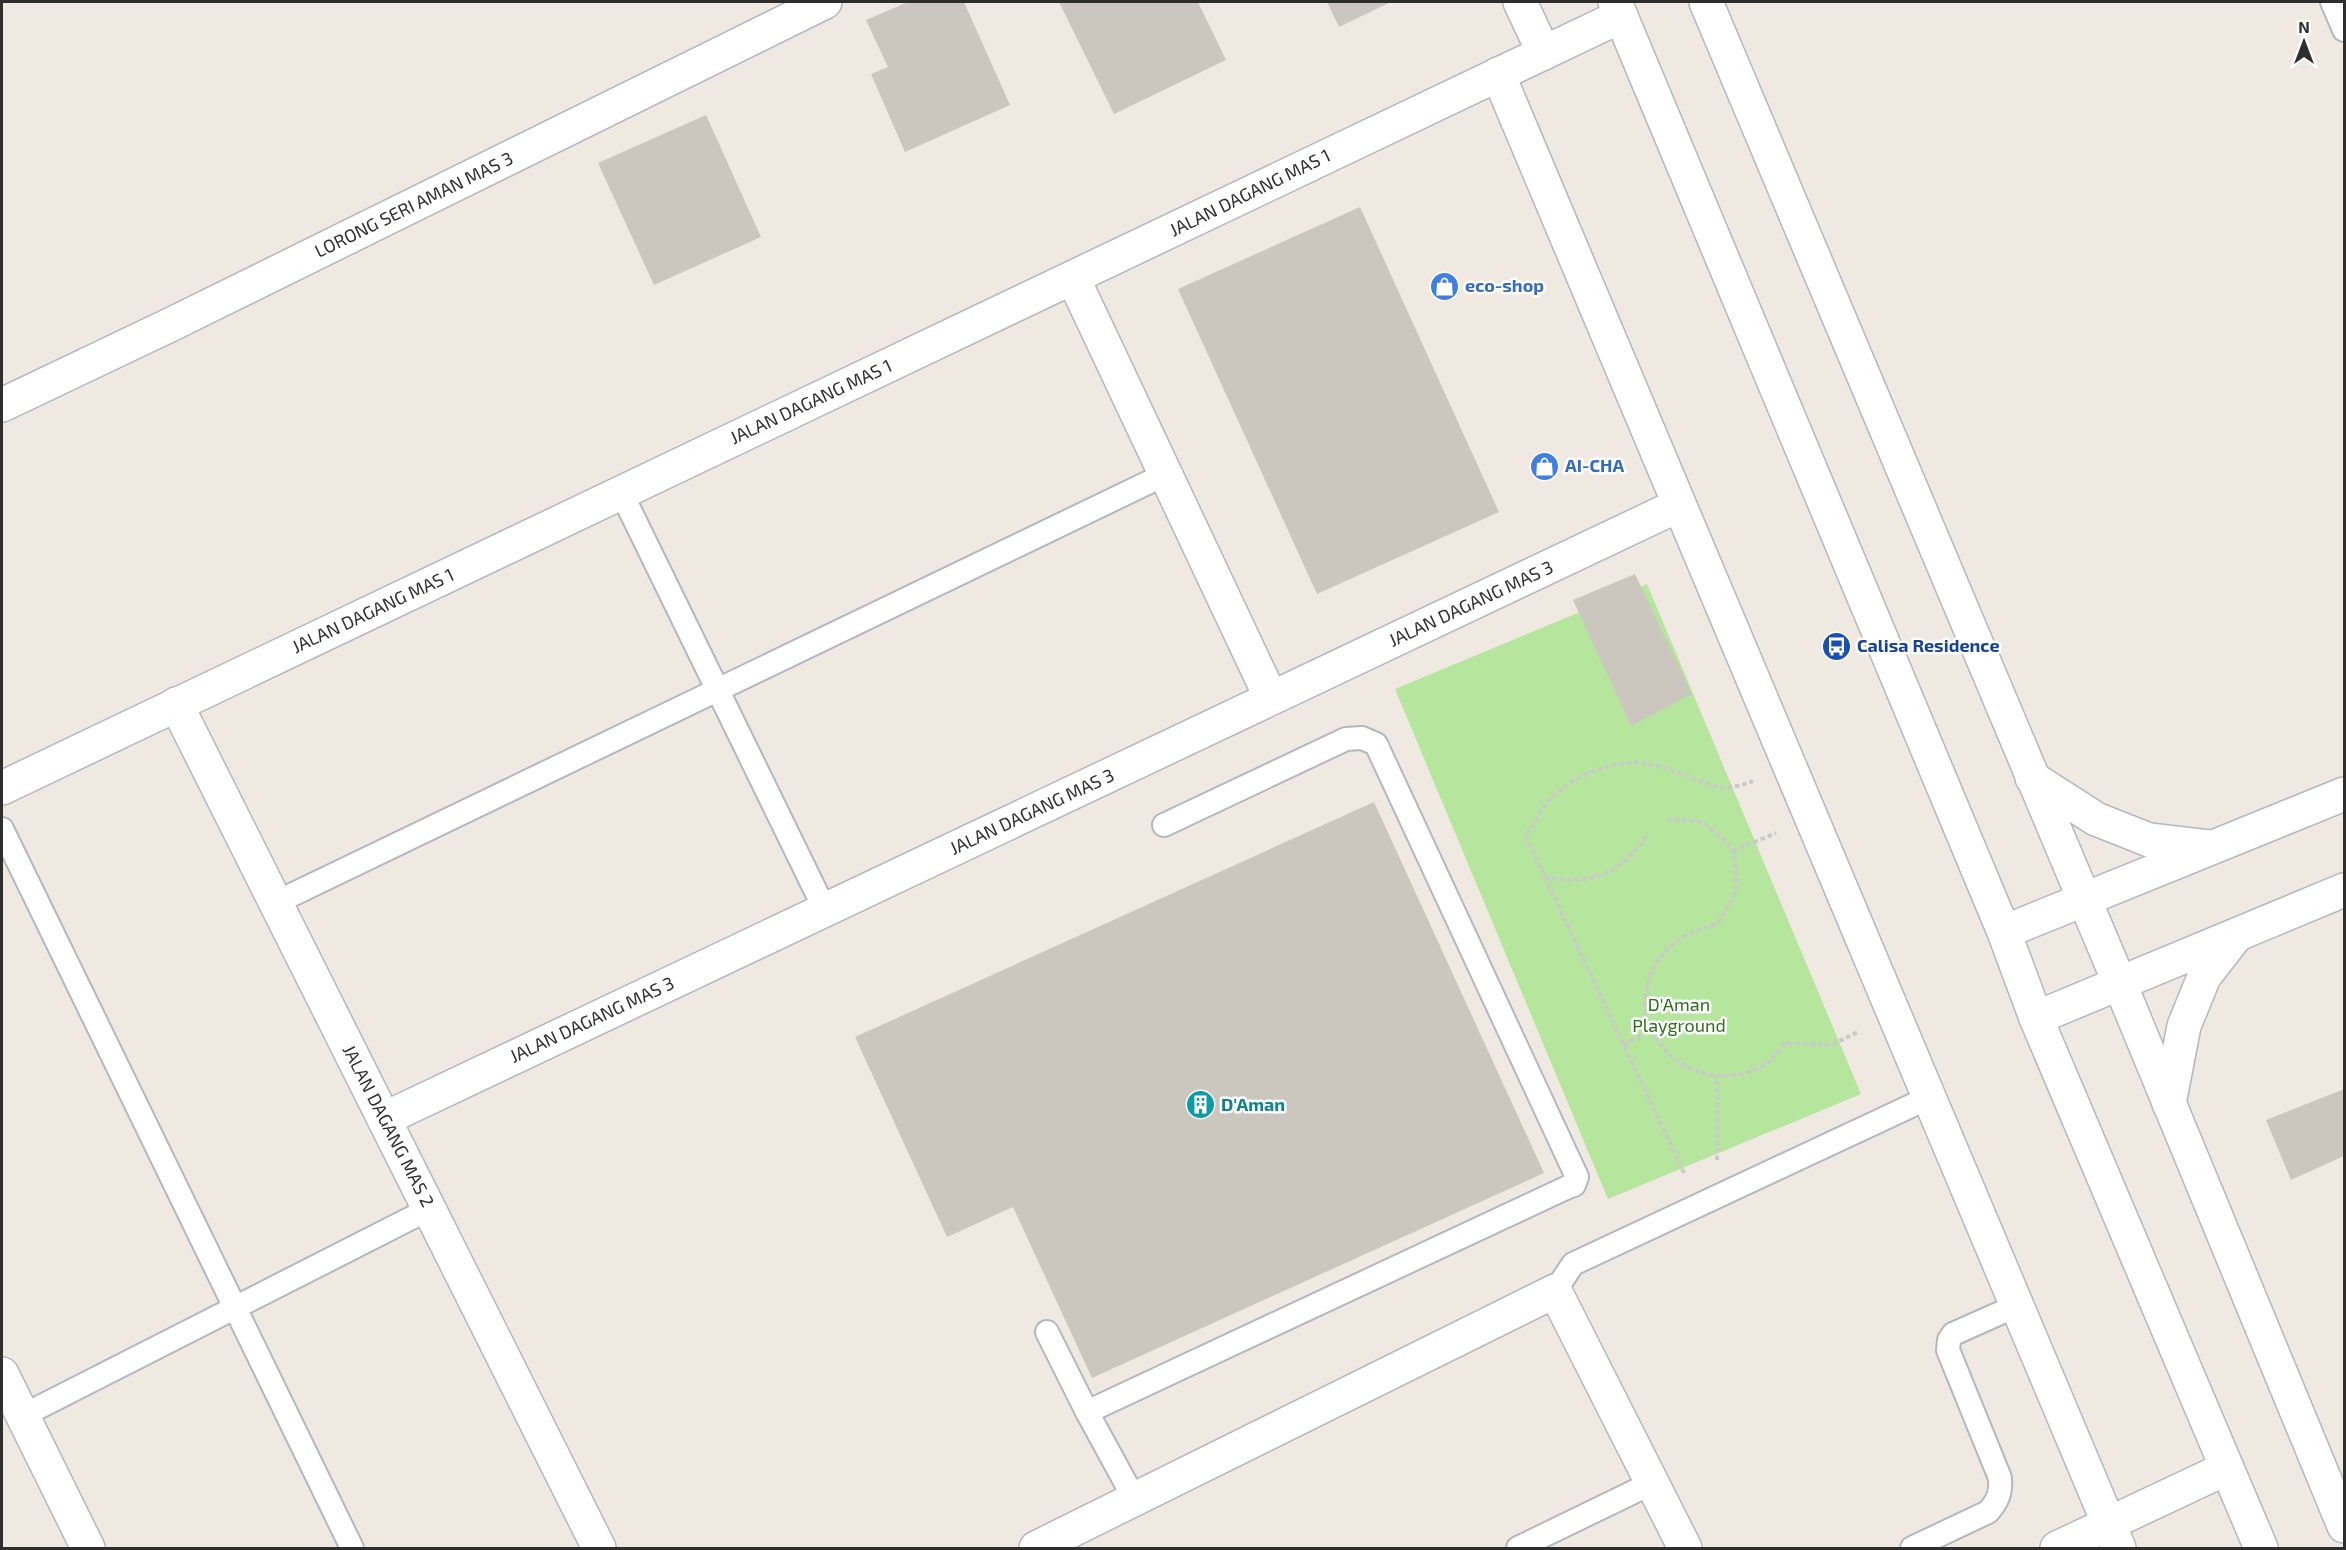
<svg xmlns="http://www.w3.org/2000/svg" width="2346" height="1550" viewBox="0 0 2346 1550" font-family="'Exo 2',sans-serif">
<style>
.green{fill:#b6e59e}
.building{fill:#cbc7bf}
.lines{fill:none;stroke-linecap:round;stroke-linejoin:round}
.service-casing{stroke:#b4b7c1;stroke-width:26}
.minor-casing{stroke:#b4b7c1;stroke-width:36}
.tertiary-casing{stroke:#b4b7c1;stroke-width:36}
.secondary-casing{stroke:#b4b7c1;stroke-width:36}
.path{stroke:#c9c9c9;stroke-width:4;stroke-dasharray:4.5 3;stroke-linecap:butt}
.service{stroke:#fff;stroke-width:22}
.minor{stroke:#fff;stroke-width:33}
.tertiary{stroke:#fff;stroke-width:33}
.secondary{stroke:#fff;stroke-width:33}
.labels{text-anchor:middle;stroke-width:5;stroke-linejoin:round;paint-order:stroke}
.street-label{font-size:18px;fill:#2e2e2e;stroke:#fff}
.shop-label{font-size:18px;font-weight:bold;fill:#366cbe;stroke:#fff;text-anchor:start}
.transit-label{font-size:18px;font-weight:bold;fill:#164399;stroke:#fff;text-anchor:start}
.park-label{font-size:18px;fill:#2c6e1b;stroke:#fff}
.culture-label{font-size:18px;font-weight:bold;fill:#0d838f;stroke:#fff;text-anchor:start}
</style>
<rect width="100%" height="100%" fill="#efe9e1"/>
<!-- green -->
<polygon class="green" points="1647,584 1861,1094 1608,1199 1395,689"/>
<!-- building -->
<g class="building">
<polygon points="908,2 964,2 1010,105 905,152 871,74 888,67 866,20"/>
<polygon points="1059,2 1198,2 1226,60 1114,114"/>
<polygon points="1327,2 1391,2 1339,27"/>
<polygon points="706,115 761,237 654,285 598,163"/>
<polygon points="1360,207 1499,512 1317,594 1178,289"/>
<polygon points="1635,574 1692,694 1631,726 1573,600"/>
<polygon points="1374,802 1544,1173 1092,1378 1013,1207 947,1237 855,1037"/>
<polygon points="2344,1089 2344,1156 2291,1180 2266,1120"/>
</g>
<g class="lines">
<defs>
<g id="service">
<polyline points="2332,2 2344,30"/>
<polyline points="621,492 825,910"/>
<polyline points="2,829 352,1548"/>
<polyline points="275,903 1166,474"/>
<polyline points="1555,1291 1573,1264 1928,1098"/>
<polyline points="1047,1332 1087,1412 1135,1500"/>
<polyline points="1087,1412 1568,1187 1574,1185 1577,1177 1376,744 1362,738 1346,739 1164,825"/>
<polyline points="22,1416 429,1209"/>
<polyline points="1518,1548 1652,1483"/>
<path d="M 1912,1548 L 1988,1512 C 1998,1501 2001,1493 2000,1478 L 1948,1350 L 1949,1340 L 1953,1334 L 2016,1306"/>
</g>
<g id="minor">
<polyline points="1520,2 1544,53"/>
<polyline points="1498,74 2119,1548"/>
<polyline points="1073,278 1271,698"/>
<polyline points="2,405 172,324 825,2"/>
<polyline points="176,704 599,1548"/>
<polyline points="384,1119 1679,505"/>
<polyline points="2,1374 88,1548"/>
<polyline points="1036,1548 1555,1291 1685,1548"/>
<polyline points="2057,1548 2227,1468"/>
</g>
<g id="tertiary">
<polyline points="2,788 1621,16"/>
<polyline points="2120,984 2344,1526"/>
<polyline points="2036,1018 2261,1548"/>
</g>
<g id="secondary">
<polyline points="1615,2 2004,932 2036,1018 2344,890"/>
<polyline points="1706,2 2120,984"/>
<polyline points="2032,778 2096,819 2149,840 2209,847"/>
<polyline points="2004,932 2344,794"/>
<polyline points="2169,1104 2184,1026 2204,977 2235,937"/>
</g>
</defs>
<!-- service casing -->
<use href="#service" class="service-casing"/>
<!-- minor casing -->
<use href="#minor" class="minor-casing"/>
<!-- tertiary casing -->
<use href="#tertiary" class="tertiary-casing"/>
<!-- secondary casing -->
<use href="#secondary" class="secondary-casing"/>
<!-- path -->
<g class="path">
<path d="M 1667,819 C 1679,820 1692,820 1703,823 C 1708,824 1730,846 1733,851 C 1735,856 1737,880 1737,887 C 1737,892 1722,918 1718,922 C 1713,926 1703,928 1697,931 C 1675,939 1658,954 1650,976 C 1625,1046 1707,1102 1767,1063 C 1774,1058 1780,1050 1785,1043 L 1831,1045 L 1858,1032"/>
<polyline points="1733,851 1776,833"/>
<path d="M 1545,877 C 1593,886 1620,874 1648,834"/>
<polyline points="1624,1045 1651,1029"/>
<polyline points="1717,1160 1717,1076"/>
<path d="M 1684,1173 L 1526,837 C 1532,826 1538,815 1545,805 C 1566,778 1614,757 1648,764 C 1658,766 1669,769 1679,773 C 1710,783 1718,795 1753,781"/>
</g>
<!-- service -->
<use href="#service" class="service"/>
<!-- minor -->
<use href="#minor" class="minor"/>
<!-- tertiary -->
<use href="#tertiary" class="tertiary"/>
<!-- secondary -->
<use href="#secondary" class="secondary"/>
</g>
<!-- icons -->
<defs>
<symbol id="shop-disc" viewBox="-11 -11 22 22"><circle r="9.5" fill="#3f7fe0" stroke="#fff"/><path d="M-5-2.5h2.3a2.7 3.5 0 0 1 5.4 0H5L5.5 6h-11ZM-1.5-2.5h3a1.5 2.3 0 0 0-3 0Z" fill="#fff"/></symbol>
<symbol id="bus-disc" viewBox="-11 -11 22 22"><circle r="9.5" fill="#1a4fb4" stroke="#fff"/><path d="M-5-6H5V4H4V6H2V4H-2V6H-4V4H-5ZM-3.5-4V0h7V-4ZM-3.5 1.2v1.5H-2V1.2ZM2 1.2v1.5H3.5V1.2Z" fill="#fff"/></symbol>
<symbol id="building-disc" viewBox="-11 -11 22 22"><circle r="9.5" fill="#0f9aa8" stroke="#fff"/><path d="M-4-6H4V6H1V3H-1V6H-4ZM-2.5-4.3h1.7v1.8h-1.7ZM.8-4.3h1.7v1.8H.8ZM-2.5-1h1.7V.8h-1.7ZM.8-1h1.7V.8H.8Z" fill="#fff"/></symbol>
</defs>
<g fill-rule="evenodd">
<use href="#shop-disc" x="1428" y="270" width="33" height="33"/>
<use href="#shop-disc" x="1528" y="450" width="33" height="33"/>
<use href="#bus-disc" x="1820" y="630" width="33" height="33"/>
<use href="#building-disc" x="1184" y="1088" width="33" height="33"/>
</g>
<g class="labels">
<!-- street labels -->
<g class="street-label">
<text transform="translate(1250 193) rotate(-26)" y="6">JALAN DAGANG MAS 1</text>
<text transform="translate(414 205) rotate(-26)" y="6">LORONG SERI AMAN MAS 3</text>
<text transform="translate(811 402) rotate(-25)" y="6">JALAN DAGANG MAS 1</text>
<text transform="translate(1471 604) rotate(-25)" y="6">JALAN DAGANG MAS 3</text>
<text transform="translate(373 611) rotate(-25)" y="6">JALAN DAGANG MAS 1</text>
<text transform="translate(1032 812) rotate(-25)" y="6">JALAN DAGANG MAS 3</text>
<text transform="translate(592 1020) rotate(-25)" y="6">JALAN DAGANG MAS 3</text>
<text transform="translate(388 1126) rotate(63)" y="6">JALAN DAGANG MAS 2</text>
</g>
<!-- shop labels -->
<g class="shop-label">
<text x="1465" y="292">eco-shop</text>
<text x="1565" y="472">AI-CHA</text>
</g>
<!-- transit labels -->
<g class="transit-label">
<text x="1857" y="652">Calisa Residence</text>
</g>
<!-- park labels -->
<g class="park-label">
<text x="1679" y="1011">D'Aman<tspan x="1679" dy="21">Playground</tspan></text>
</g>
<!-- culture labels -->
<g class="culture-label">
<text x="1221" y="1111">D'Aman</text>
</g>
</g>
<!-- border -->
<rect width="2346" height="1550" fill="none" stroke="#2e2e2e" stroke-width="6"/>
<!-- north arrow -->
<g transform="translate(2304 42)" stroke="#ffffff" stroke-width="4.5" paint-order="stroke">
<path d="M0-4.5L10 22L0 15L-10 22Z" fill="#2e2e2e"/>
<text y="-9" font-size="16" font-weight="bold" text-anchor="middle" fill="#2e2e2e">N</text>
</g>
</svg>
